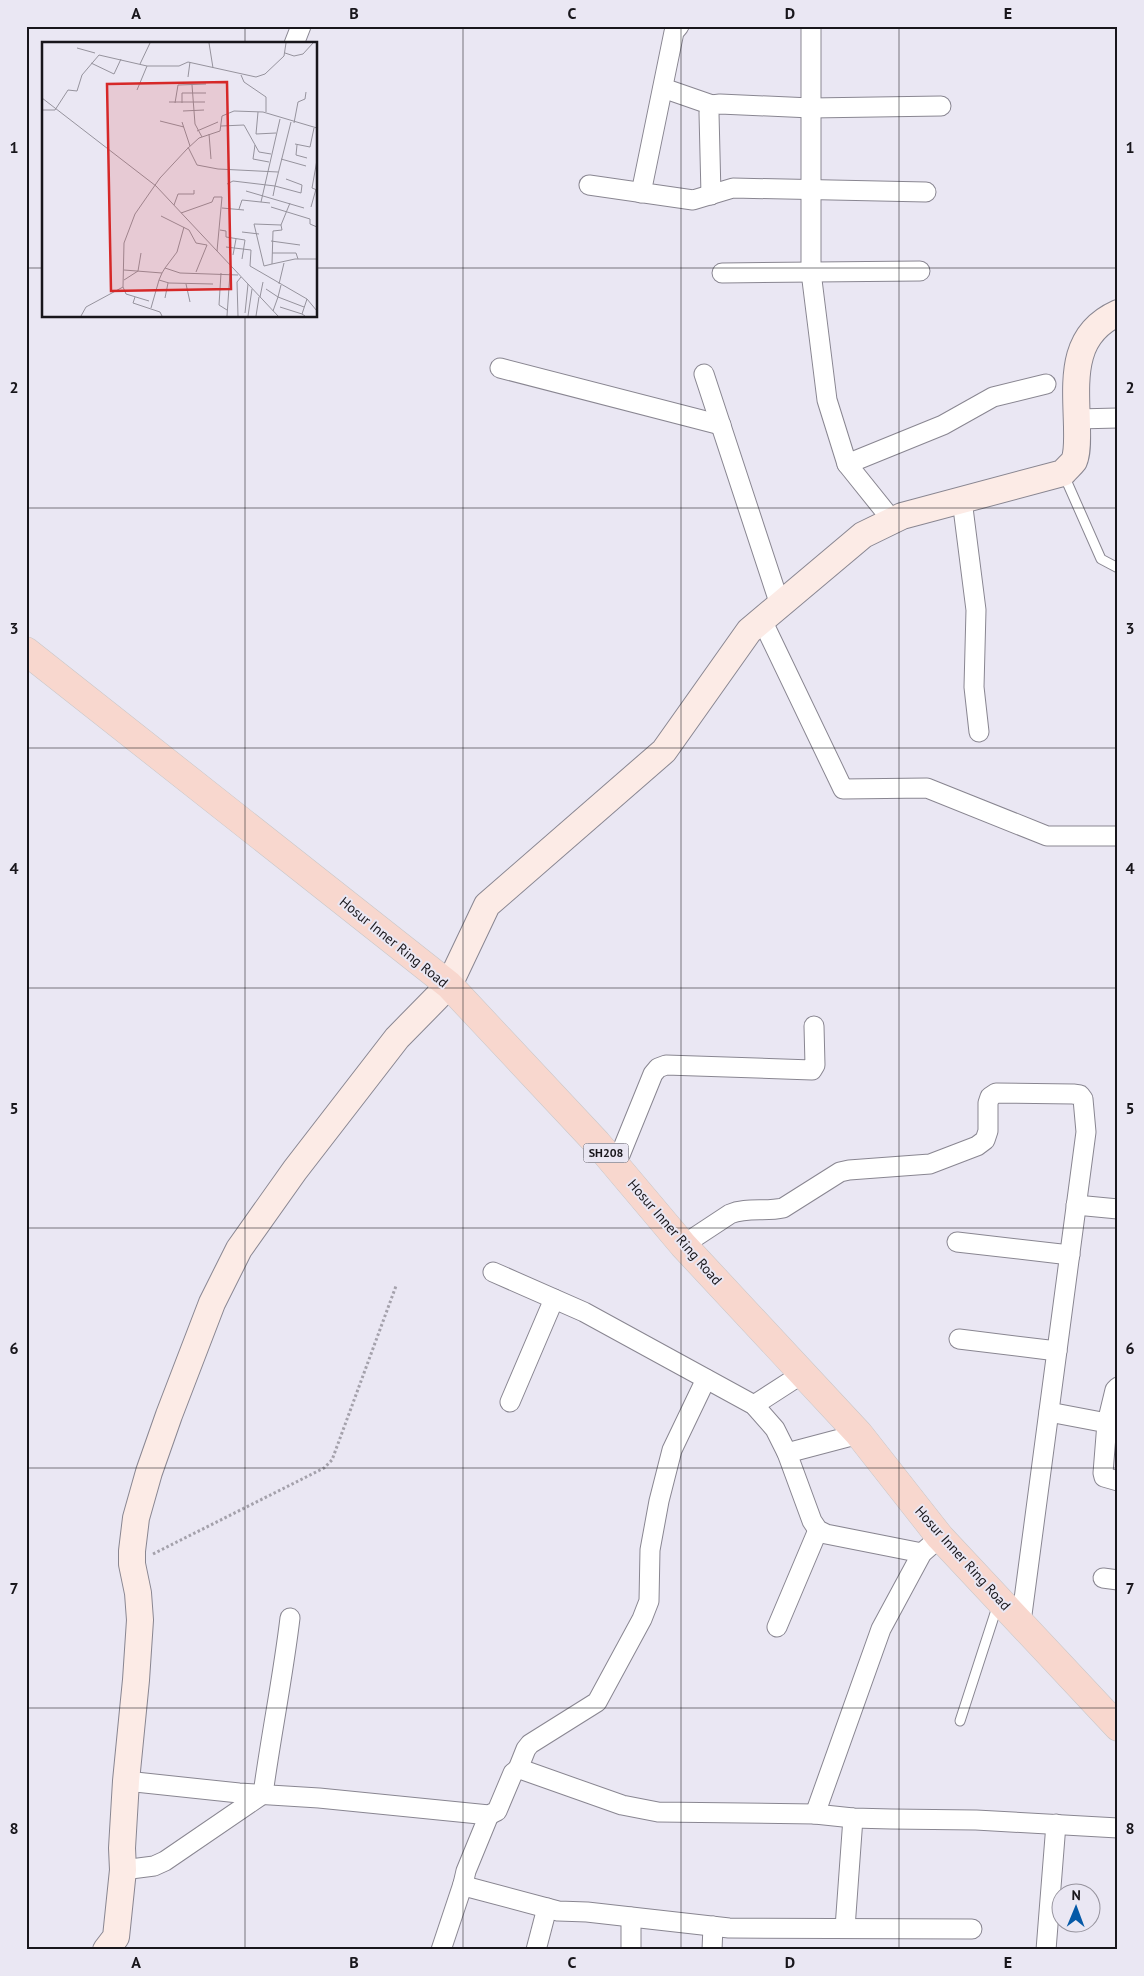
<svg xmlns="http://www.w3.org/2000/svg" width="1144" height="1976" viewBox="0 0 1144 1976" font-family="'PT Sans',sans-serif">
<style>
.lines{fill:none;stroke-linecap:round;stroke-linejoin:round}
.lane-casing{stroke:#898691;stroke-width:11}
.street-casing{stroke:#898691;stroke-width:21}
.secondary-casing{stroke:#898691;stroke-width:28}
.primary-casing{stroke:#c8c7c8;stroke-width:29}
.path{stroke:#a4a1ab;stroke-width:3;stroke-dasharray:2.5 2.5;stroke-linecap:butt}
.lane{stroke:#fff;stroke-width:9}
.street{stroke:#fff;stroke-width:19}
.secondary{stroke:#fcebe6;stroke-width:26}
.primary{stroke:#f8d7ce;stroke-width:28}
.grid{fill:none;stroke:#18161b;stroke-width:1;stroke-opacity:0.55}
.labels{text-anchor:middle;stroke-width:4;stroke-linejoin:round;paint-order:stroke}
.shield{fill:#eae7f3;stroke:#57555c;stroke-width:1}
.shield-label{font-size:12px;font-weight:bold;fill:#18161b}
.street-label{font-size:14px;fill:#18161b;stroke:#eae7f3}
.inset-road{fill:none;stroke:#96939d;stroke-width:1}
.view{fill:#d62828;fill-opacity:0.15;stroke:#d62828;stroke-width:2.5}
.inset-edge{fill:none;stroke:#18161b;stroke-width:2.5}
.neatline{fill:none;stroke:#18161b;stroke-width:2}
.grid-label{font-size:16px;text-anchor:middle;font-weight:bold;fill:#18161b}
</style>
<rect width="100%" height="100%" fill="#eae7f3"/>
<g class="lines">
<defs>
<g id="lane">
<polyline points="1063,473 1101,559 1118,568"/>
<polyline points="960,1721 998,1604"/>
</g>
<g id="street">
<polyline points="811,26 811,272 827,400 847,464 892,520"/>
<polyline points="294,44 301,26"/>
<polyline points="663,88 712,105"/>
<polyline points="589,185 693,200 733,188 926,192"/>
<polyline points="641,193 674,32 679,26"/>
<polyline points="711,195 709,113 712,105 720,104 811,108 941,106"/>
<polyline points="722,273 920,271"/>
<polyline points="500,368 721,425"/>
<polyline points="704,374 780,605"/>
<polyline points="1077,419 1118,418"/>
<polyline points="847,464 943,425 993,397 1046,384"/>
<polyline points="962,500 976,610 974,687 979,732"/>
<polyline points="762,620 843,789 927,788 1047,836 1118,836"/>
<polyline points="616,1165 653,1074 658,1068 666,1065 812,1070 815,1065 814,1026"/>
<polyline points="1076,1205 1118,1209"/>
<polyline points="957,1242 1070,1255"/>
<path d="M 683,1245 L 730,1214 C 746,1207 765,1212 783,1208 L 840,1172 L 849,1170 L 930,1164 L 977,1146 L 985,1140 L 988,1131 L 988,1103 L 990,1097 L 996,1093 L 1073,1094 L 1080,1095 L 1083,1099 L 1086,1132 L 1021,1622"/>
<polyline points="493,1272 584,1312 754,1405 775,1429 787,1453 812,1521 818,1530 826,1534 922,1553"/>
<polyline points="959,1339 1057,1351"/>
<polyline points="510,1402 554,1299"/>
<polyline points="754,1405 802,1374"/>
<polyline points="1049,1412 1107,1423 1103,1473 1104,1477 1118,1481"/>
<polyline points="1107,1423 1115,1390 1118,1387"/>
<polyline points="787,1453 859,1434"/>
<polyline points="1103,1578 1118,1580"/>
<polyline points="777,1627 818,1530"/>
<polyline points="518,1769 526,1749 530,1744 597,1702 642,1619 649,1601 650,1550 659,1501 672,1450 706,1379"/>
<polyline points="126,1781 239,1793 319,1798 489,1815 497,1811 513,1773 518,1769 523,1770 622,1805 658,1812 815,1814 853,1818 891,1819 976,1820 1118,1828"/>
<polyline points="815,1814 881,1629 922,1553 930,1546"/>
<polyline points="489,1815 466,1871 463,1884 468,1887 558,1911 587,1912 729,1928 972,1929"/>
<path d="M 123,1870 L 154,1866 L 165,1861 L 263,1794 C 271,1735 283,1677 290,1618"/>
<polyline points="631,1917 631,1950"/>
<polyline points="845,1928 853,1818"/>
<polyline points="441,1950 463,1884"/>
<polyline points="536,1950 547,1908"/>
<polyline points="712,1950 713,1926"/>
<polyline points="1046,1950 1056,1824"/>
</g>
<path id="secondary" d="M 106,1950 L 116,1937 L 123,1870 L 122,1848 L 126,1781 L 136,1680 L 140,1620 L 138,1593 L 132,1564 L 132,1551 L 136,1518 L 149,1472 L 169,1415 L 212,1303 L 239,1249 L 295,1170 L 397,1038 L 449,985 L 487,905 L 664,751 L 749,631 L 863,535 L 902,516 L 1063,473 C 1066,469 1071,465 1074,461 C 1078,452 1077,437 1077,427 C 1076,382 1069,335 1118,313"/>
<polyline id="primary" points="26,651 449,985 597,1143 683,1245 859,1434 940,1537 1118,1727"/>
</defs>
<!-- lane casing -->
<use href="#lane" class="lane-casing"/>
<!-- street casing -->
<use href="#street" class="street-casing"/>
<!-- secondary casing -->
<use href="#secondary" class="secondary-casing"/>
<!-- primary casing -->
<use href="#primary" class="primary-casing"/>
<!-- path -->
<polyline class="path" points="153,1554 324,1468 332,1460 396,1286"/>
<!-- lane -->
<use href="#lane" class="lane"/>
<!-- street -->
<use href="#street" class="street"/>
<!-- secondary -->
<use href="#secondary" class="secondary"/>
<!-- primary -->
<use href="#primary" class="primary"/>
</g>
<!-- grid -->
<path class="grid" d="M 245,26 L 245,44M 463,26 L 463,1950M 681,26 L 681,1950M 899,26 L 899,1950M 26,268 L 44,268M 316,268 L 1118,268M 245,316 L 245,1950M 26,508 L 1118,508M 26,748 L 1118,748M 26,988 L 1118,988M 26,1228 L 1118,1228M 26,1468 L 1118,1468M 26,1708 L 1118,1708"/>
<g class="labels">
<!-- shield labels -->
<rect class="shield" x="583.5" y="1143.5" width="45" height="19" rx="4"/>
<g class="shield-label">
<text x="606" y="1157">SH208</text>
</g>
<!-- street labels -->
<g class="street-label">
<text transform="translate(394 942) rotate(39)" y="5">Hosur Inner Ring Road</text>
<text transform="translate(675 1232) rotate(49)" y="5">Hosur Inner Ring Road</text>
<text transform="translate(963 1558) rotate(48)" y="5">Hosur Inner Ring Road</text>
</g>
</g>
<!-- overview -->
<g transform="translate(42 42)">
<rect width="275" height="275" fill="#eae7f3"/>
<path class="inset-road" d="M 167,1 L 171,26M 35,6 L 53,11M 243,11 L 252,14 L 261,12 L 271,1M 49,21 L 72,32 L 79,17M 98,22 L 108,1M 199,33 L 202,40 L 224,55 L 224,70M 146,35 L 148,20M 150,43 L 153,82 L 160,95M 95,48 L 105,24M 0,56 L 114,144 L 236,274M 127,60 L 163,60M 133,61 L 136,43 L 164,42M 140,61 L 140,51 L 164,51M 0,68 L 13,68 L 26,48 L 35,49 L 40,33 L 57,13 L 105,24 L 137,24 L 146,20 L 214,35 L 223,32 L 242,14 L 244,1M 141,69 L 162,68M 216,70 L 214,92 L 234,91M 118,79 L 142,85M 140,80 L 148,104M 252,81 L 256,60 L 263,57 L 264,50M 179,84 L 202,83 L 217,110 L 229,112M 155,89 L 176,80M 167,92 L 169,117M 253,102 L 268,105 L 272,86M 213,103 L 211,117 L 227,120M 255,103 L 254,113 L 265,116M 146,105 L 155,123 L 176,127 L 236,130M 239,117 L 264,124M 275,118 L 270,146 L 275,148M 185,142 L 191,139 L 233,144 L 249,80M 204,149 L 262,166M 231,154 L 233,144 L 259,151 L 260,143 L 244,137M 219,160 L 238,77M 132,163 L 136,152 L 152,152 L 152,148M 229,165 L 268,177 L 268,182 L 275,185M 269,165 L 274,147M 180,166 L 202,168M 197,167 L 200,158 L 228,161M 139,171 L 170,160 L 172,155 L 180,155 L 175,209M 119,174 L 147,188 L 154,201 L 165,203M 239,183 L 240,188 L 231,189 L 230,222 L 253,217 L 275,217M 178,188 L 184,189 L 184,195 L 203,198 L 200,217M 200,190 L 217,192M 229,199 L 258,203M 184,205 L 209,208 L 208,224 L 265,257 L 260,272 L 263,274M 230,211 L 254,211 L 256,217M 191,213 L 194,197M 230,222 L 222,224 L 212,182 L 239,183 L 248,161M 123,226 L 135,210 L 142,185M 82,228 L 120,231 L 123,226 L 138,231 L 196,233M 154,230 L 165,203M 120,231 L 117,238 L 127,241 L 171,242M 179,231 L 177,263 L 185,268M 82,238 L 96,229 L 99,211M 144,242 L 148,260M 237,242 L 242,221M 239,243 L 236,255 L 262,265M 81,245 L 84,252 L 107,259M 224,247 L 236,255 L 231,269M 93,255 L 91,261 L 118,270 L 120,274M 218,255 L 221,240M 123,256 L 126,241M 265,257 L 275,269M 238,265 L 260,272M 109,266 L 117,238M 203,271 L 206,242M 39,274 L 44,265 L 81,245 L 82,201 L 93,172 L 118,136 L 145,107 L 157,96 L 178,89 L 180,74 L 192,69 L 221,70 L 275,86M 185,274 L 188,231M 196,274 L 195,240 L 199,235M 206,274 L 210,247M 214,274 L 217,255"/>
<path class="view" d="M 185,40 L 189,247 L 69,249 L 65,42 Z"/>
<rect width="275" height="275" class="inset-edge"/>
</g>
<!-- border -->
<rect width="1144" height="1976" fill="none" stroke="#eae7f3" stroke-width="55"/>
<!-- north arrow -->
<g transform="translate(1076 1908) rotate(1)"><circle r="24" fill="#eae7f3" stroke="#96939d"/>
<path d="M0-4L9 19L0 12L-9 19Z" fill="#0559a7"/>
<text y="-8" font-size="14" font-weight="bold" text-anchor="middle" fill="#18161b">N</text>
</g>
<rect x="28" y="28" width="1088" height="1920" class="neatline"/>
<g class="grid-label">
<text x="136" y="19">A</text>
<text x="354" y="19">B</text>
<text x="572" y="19">C</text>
<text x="790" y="19">D</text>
<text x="1008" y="19">E</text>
<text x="14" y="153">1</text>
<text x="1130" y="153">1</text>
<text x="14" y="393">2</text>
<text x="1130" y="393">2</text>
<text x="14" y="634">3</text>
<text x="1130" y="634">3</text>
<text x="14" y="874">4</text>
<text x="1130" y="874">4</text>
<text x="14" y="1114">5</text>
<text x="1130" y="1114">5</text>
<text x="14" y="1354">6</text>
<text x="1130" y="1354">6</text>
<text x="14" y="1594">7</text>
<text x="1130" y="1594">7</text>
<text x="14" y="1834">8</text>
<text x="1130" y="1834">8</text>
<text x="136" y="1968">A</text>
<text x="354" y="1968">B</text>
<text x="572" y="1968">C</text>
<text x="790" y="1968">D</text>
<text x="1008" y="1968">E</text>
</g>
</svg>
